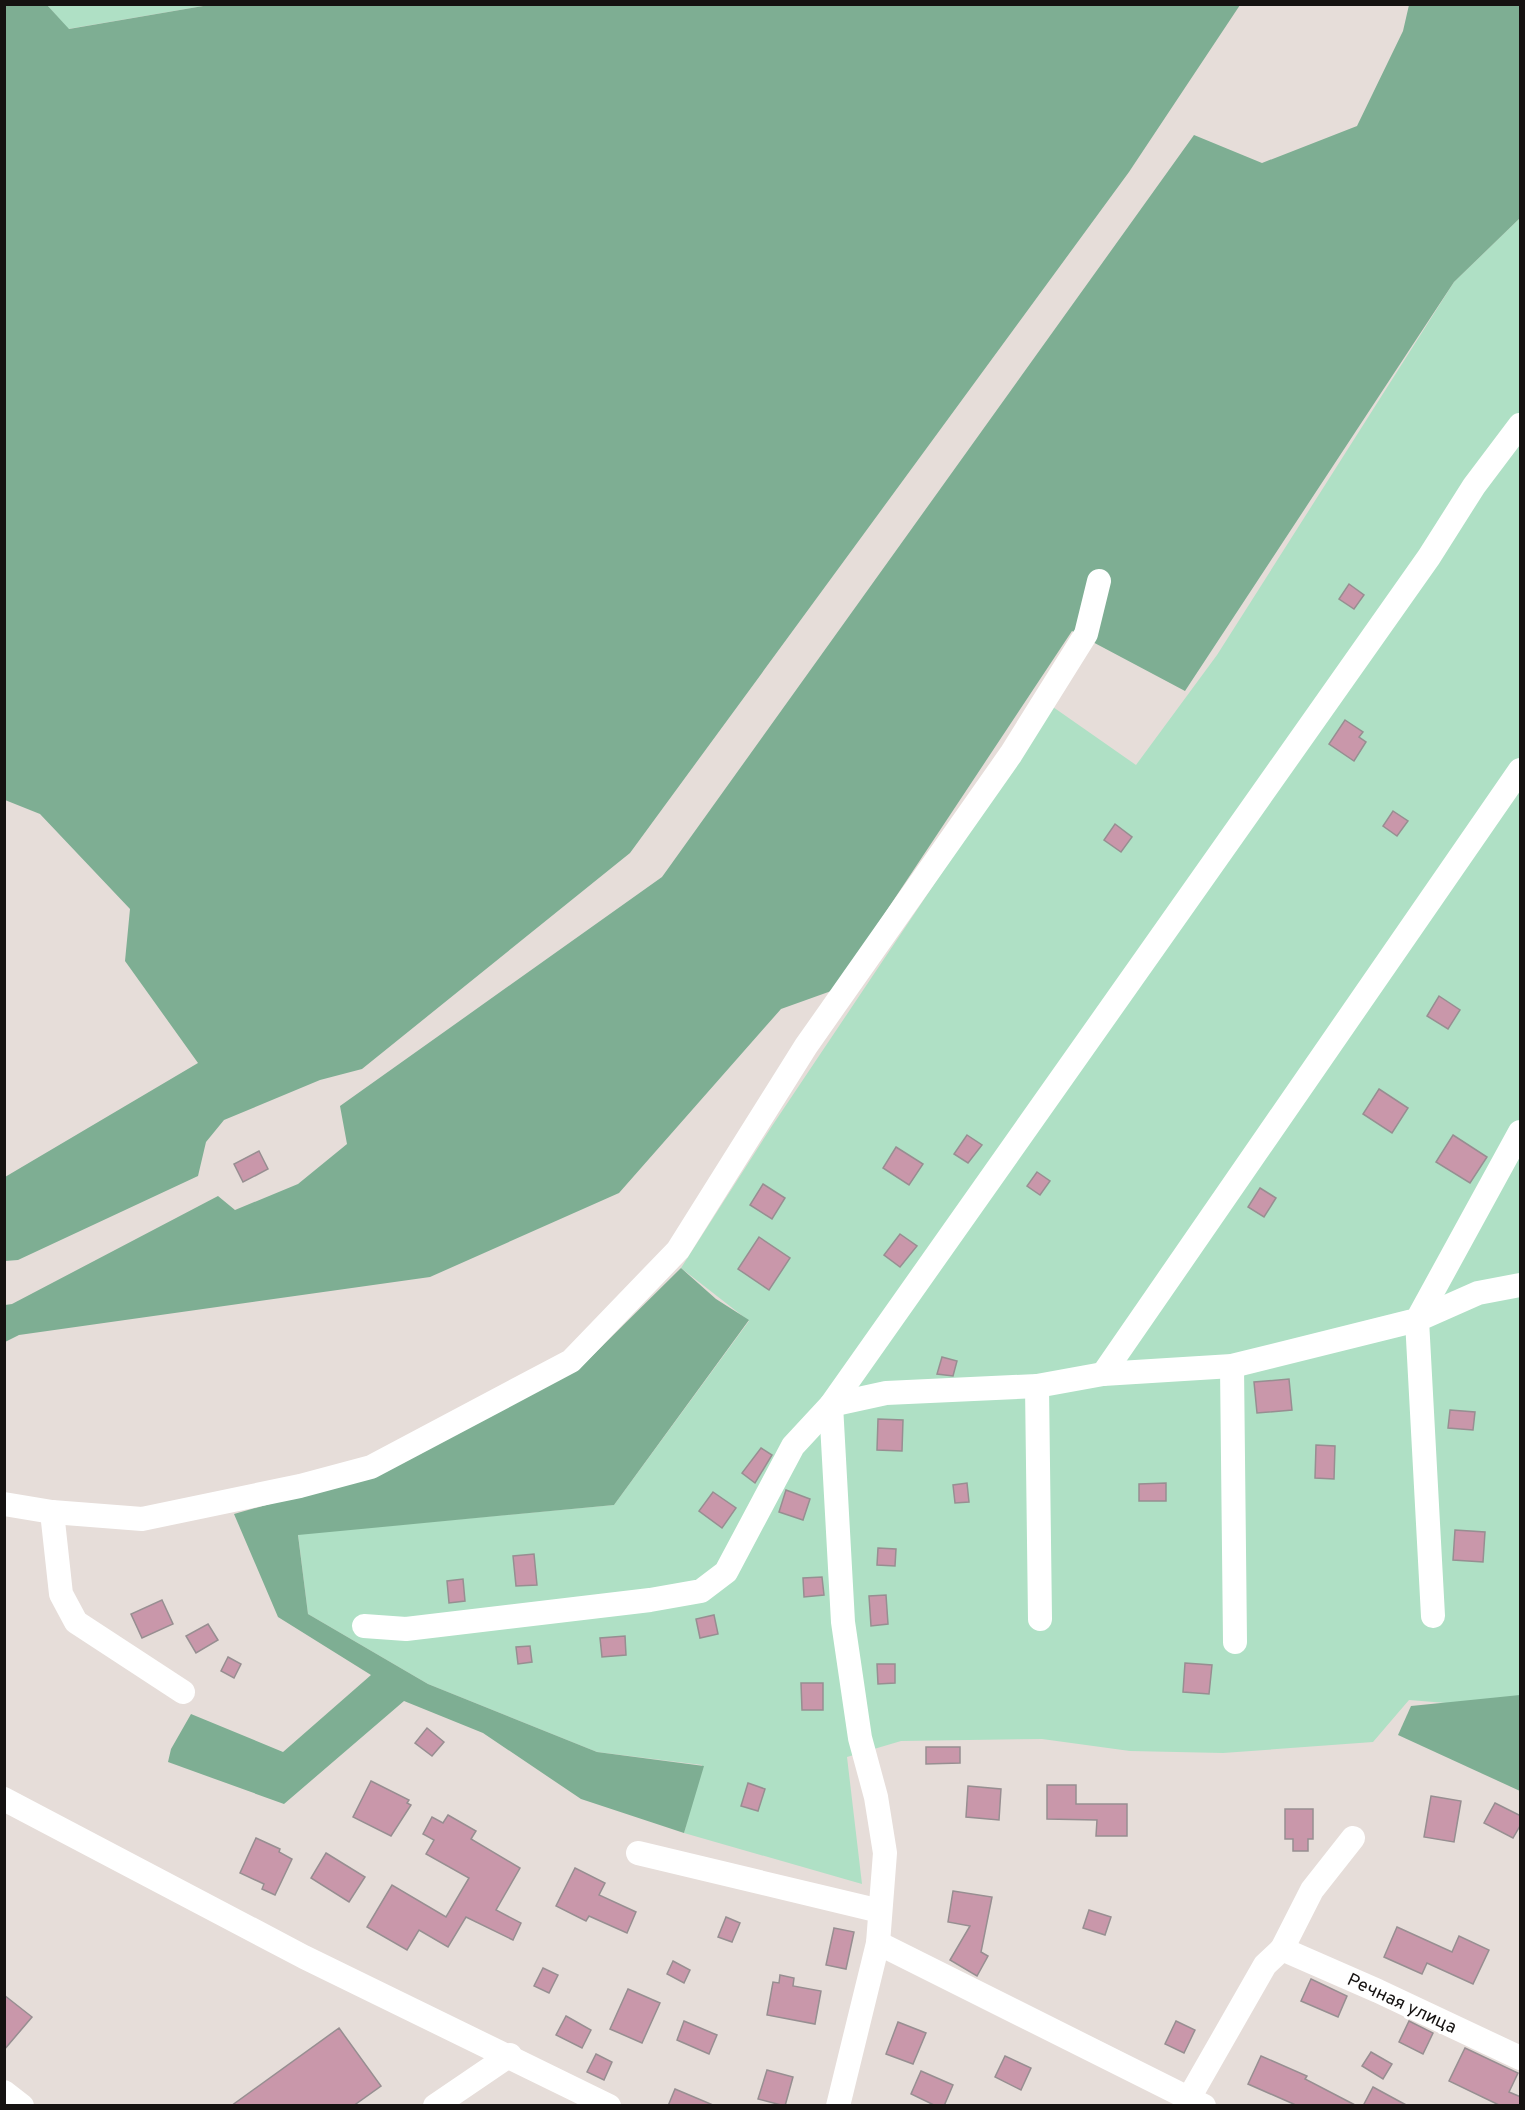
<svg xmlns="http://www.w3.org/2000/svg" width="1525" height="2110" viewBox="0 0 1525 2110" font-family="Overpass,sans-serif">
<style>
.green{fill:#afe0c5}
.forest{fill:#7eae93}
.building{fill:#c997aa;stroke:#978e91;stroke-width:1.5}
.lines{fill:none;stroke-linecap:round;stroke-linejoin:round}
.minor{stroke:#fff;stroke-width:24}
.labels{text-anchor:middle;stroke-width:6;stroke-linejoin:round;paint-order:stroke}
.street-label{font-size:18px;fill:#151211;stroke:#fff}
</style>
<rect width="100%" height="100%" fill="#e6ddd9"/>
<!-- green -->
<g class="green">
<polygon points="47,5 209,5 68,29"/>
<polygon points="1520,218 1520,1709 1409,1700 1373,1742 1223,1753 1130,1751 1042,1739 901,1741 847,1757 862,1884 684,1833 702,1765 597,1752 428,1684 308,1614 298,1534 614,1505 749,1321 681,1268 772,1126 1053,707 1136,765 1217,655 1454,282"/>
</g>
<!-- forest -->
<g class="forest">
<polygon points="209,5 1240,5 1129,172 630,853 362,1069 320,1080 224,1120 206,1142 198,1176 18,1260 5,1261 5,1177 198,1063 125,961 130,909 40,814 5,800 5,5 47,5 69,29"/>
<polygon points="1409,5 1520,5 1520,218 1454,282 1185,691 1072,631 834,990 781,1009 619,1193 430,1277 19,1335 5,1342 5,1305 12,1304 218,1196 235,1210 298,1184 347,1144 340,1106 662,877 1194,135 1262,163 1357,126 1403,31"/>
<polygon points="681,1268 716,1299 749,1320 614,1505 298,1535 308,1614 428,1684 597,1752 704,1766 684,1833 581,1799 483,1733 404,1701 284,1804 168,1762 171,1749 191,1714 283,1752 371,1675 278,1617 234,1514 355,1480 578,1370"/>
<polygon points="1520,1695 1520,1791 1398,1735 1411,1706"/>
</g>
<!-- building -->
<g class="building">
<polygon points="1349,584 1364,595 1354,609 1339,599"/>
<polygon points="1345,720 1363,732 1359,737 1366,742 1354,761 1329,744"/>
<polygon points="1393,811 1408,821 1397,836 1383,826"/>
<polygon points="1115,824 1132,837 1121,852 1104,840"/>
<polygon points="1439,996 1460,1010 1448,1029 1427,1016"/>
<polygon points="1379,1089 1408,1108 1392,1133 1363,1114"/>
<polygon points="967,1135 982,1145 968,1163 954,1154"/>
<polygon points="1453,1135 1487,1157 1470,1183 1436,1162"/>
<polygon points="896,1147 923,1164 909,1185 883,1168"/>
<polygon points="259,1151 268,1169 243,1182 234,1164"/>
<polygon points="1037,1172 1050,1181 1040,1195 1027,1186"/>
<polygon points="763,1184 785,1198 772,1219 750,1205"/>
<polygon points="1260,1188 1276,1198 1264,1217 1248,1207"/>
<polygon points="900,1234 917,1246 900,1267 884,1255"/>
<polygon points="759,1237 790,1258 769,1290 738,1269"/>
<polygon points="942,1357 957,1361 953,1376 937,1374"/>
<polygon points="1289,1379 1292,1410 1257,1413 1254,1382"/>
<polygon points="1450,1410 1475,1412 1473,1430 1448,1428"/>
<polygon points="878,1419 903,1420 902,1451 877,1450"/>
<polygon points="1316,1445 1335,1446 1334,1479 1315,1478"/>
<polygon points="761,1448 772,1455 755,1483 742,1473"/>
<polygon points="967,1483 969,1502 955,1503 953,1485"/>
<polygon points="1166,1483 1166,1501 1139,1501 1139,1484"/>
<polygon points="786,1490 810,1499 803,1520 779,1512"/>
<polygon points="713,1492 736,1508 722,1528 699,1511"/>
<polygon points="1455,1530 1485,1532 1483,1562 1453,1560"/>
<polygon points="878,1548 896,1549 895,1566 877,1565"/>
<polygon points="534,1554 537,1585 516,1586 513,1556"/>
<polygon points="822,1577 824,1595 804,1597 803,1578"/>
<polygon points="463,1579 465,1601 449,1603 447,1581"/>
<polygon points="886,1595 888,1624 871,1626 869,1596"/>
<polygon points="162,1600 173,1624 142,1638 131,1614"/>
<polygon points="714,1615 718,1634 700,1638 696,1619"/>
<polygon points="208,1624 218,1640 196,1653 186,1636"/>
<polygon points="625,1636 626,1655 602,1657 600,1638"/>
<polygon points="530,1646 532,1662 518,1664 516,1647"/>
<polygon points="228,1657 241,1664 234,1678 221,1671"/>
<polygon points="1185,1663 1212,1665 1209,1694 1183,1692"/>
<polygon points="877,1664 895,1664 895,1683 878,1684"/>
<polygon points="801,1683 823,1683 823,1710 802,1710"/>
<polygon points="427,1728 444,1742 432,1756 415,1743"/>
<polygon points="926,1747 960,1747 960,1763 926,1764"/>
<polygon points="371,1781 409,1800 407,1803 411,1805 391,1836 353,1817"/>
<polygon points="748,1783 765,1789 758,1811 741,1806"/>
<polygon points="1047,1785 1076,1785 1076,1804 1127,1804 1127,1836 1096,1836 1097,1820 1047,1819"/>
<polygon points="968,1786 1001,1789 999,1820 966,1817"/>
<polygon points="1431,1796 1461,1801 1454,1842 1424,1837"/>
<polygon points="1495,1803 1521,1816 1521,1824 1513,1838 1484,1823"/>
<polygon points="1285,1809 1313,1809 1313,1839 1308,1839 1308,1851 1293,1851 1293,1839 1285,1839"/>
<polygon points="448,1815 476,1831 471,1839 520,1868 496,1910 521,1923 513,1940 466,1917 448,1947 419,1930 407,1950 367,1927 392,1885 446,1917 469,1878 426,1854 434,1840 423,1834 432,1817 443,1823"/>
<polygon points="256,1838 280,1849 279,1852 292,1859 275,1895 262,1889 264,1884 240,1873"/>
<polygon points="326,1853 365,1877 349,1902 311,1878"/>
<polygon points="575,1868 605,1883 599,1895 636,1912 627,1933 589,1916 586,1921 556,1906"/>
<polygon points="953,1891 992,1897 981,1952 988,1956 977,1976 950,1960 970,1926 948,1922"/>
<polygon points="1089,1910 1111,1917 1105,1935 1083,1928"/>
<polygon points="726,1917 740,1923 732,1942 718,1937"/>
<polygon points="1397,1927 1452,1952 1459,1936 1489,1950 1473,1984 1427,1963 1422,1974 1384,1957"/>
<polygon points="834,1928 854,1932 846,1969 826,1965"/>
<polygon points="673,1961 690,1970 684,1983 667,1974"/>
<polygon points="543,1968 558,1975 549,1993 534,1986"/>
<polygon points="780,1975 794,1978 793,1986 821,1991 815,2024 767,2015 773,1982 779,1983"/>
<polygon points="1311,1979 1347,1996 1338,2017 1301,2001"/>
<polygon points="628,1989 660,2003 642,2043 610,2029"/>
<polygon points="4,1995 32,2017 4,2050"/>
<polygon points="566,2016 591,2030 582,2048 556,2035"/>
<polygon points="684,2021 717,2035 709,2054 677,2040"/>
<polygon points="1176,2021 1195,2030 1184,2053 1165,2044"/>
<polygon points="1409,2021 1433,2033 1423,2054 1399,2042"/>
<polygon points="898,2022 926,2033 913,2064 886,2054"/>
<polygon points="339,2028 381,2086 353,2106 231,2106"/>
<polygon points="1465,2048 1518,2073 1509,2092 1521,2097 1521,2106 1501,2106 1449,2081"/>
<polygon points="1371,2052 1392,2064 1383,2079 1362,2066"/>
<polygon points="596,2054 612,2062 604,2080 587,2072"/>
<polygon points="1005,2056 1031,2068 1021,2090 995,2077"/>
<polygon points="1261,2056 1307,2076 1305,2079 1357,2106 1298,2106 1248,2084"/>
<polygon points="767,2070 793,2077 785,2106 758,2099"/>
<polygon points="921,2071 953,2085 944,2106 936,2106 911,2094"/>
<polygon points="1373,2087 1408,2106 1363,2106"/>
<polygon points="675,2089 713,2105 713,2106 668,2106"/>
</g>
<g class="lines">
<!-- minor -->
<g class="minor">
<polyline points="1232,1366 1235,1642"/>
<polyline points="1103,1374 1520,770"/>
<polyline points="1037,1386 1040,1619"/>
<polyline points="4,1504 52,1512 142,1519 300,1486 371,1467 571,1361 678,1250 806,1046 1011,754 1086,634 1099,581"/>
<polyline points="52,1512 61,1594 76,1622 183,1692"/>
<polyline points="1433,1616 1417,1320 1478,1293 1520,1285"/>
<polyline points="364,1626 406,1629 650,1600 701,1591 726,1572 793,1446 831,1405 886,1393 1037,1386 1103,1374 1232,1366 1417,1320 1520,1132"/>
<polyline points="4,1799 304,1957 609,2106"/>
<polyline points="638,1853 880,1911"/>
<polyline points="878,1943 1204,2106"/>
<polyline points="1282,1949 1378,1991 1520,2058"/>
<polyline points="4,2092 22,2106"/>
<polyline points="1189,2098 1265,1965 1282,1949 1312,1890 1353,1838"/>
<polyline points="435,2106 510,2055"/>
<polyline points="838,2106 878,1943 885,1853 876,1797 860,1738 843,1622 831,1405 1429,557 1474,486 1520,425"/>
</g>
</g>
<g class="labels">
<!-- street labels -->
<g class="street-label">
<text transform="translate(1402 2003) rotate(25)" y="6">Речная улица</text>
</g>
</g>
<!-- border -->
<rect width="1525" height="2110" fill="none" stroke="#151211" stroke-width="12"/>
</svg>
